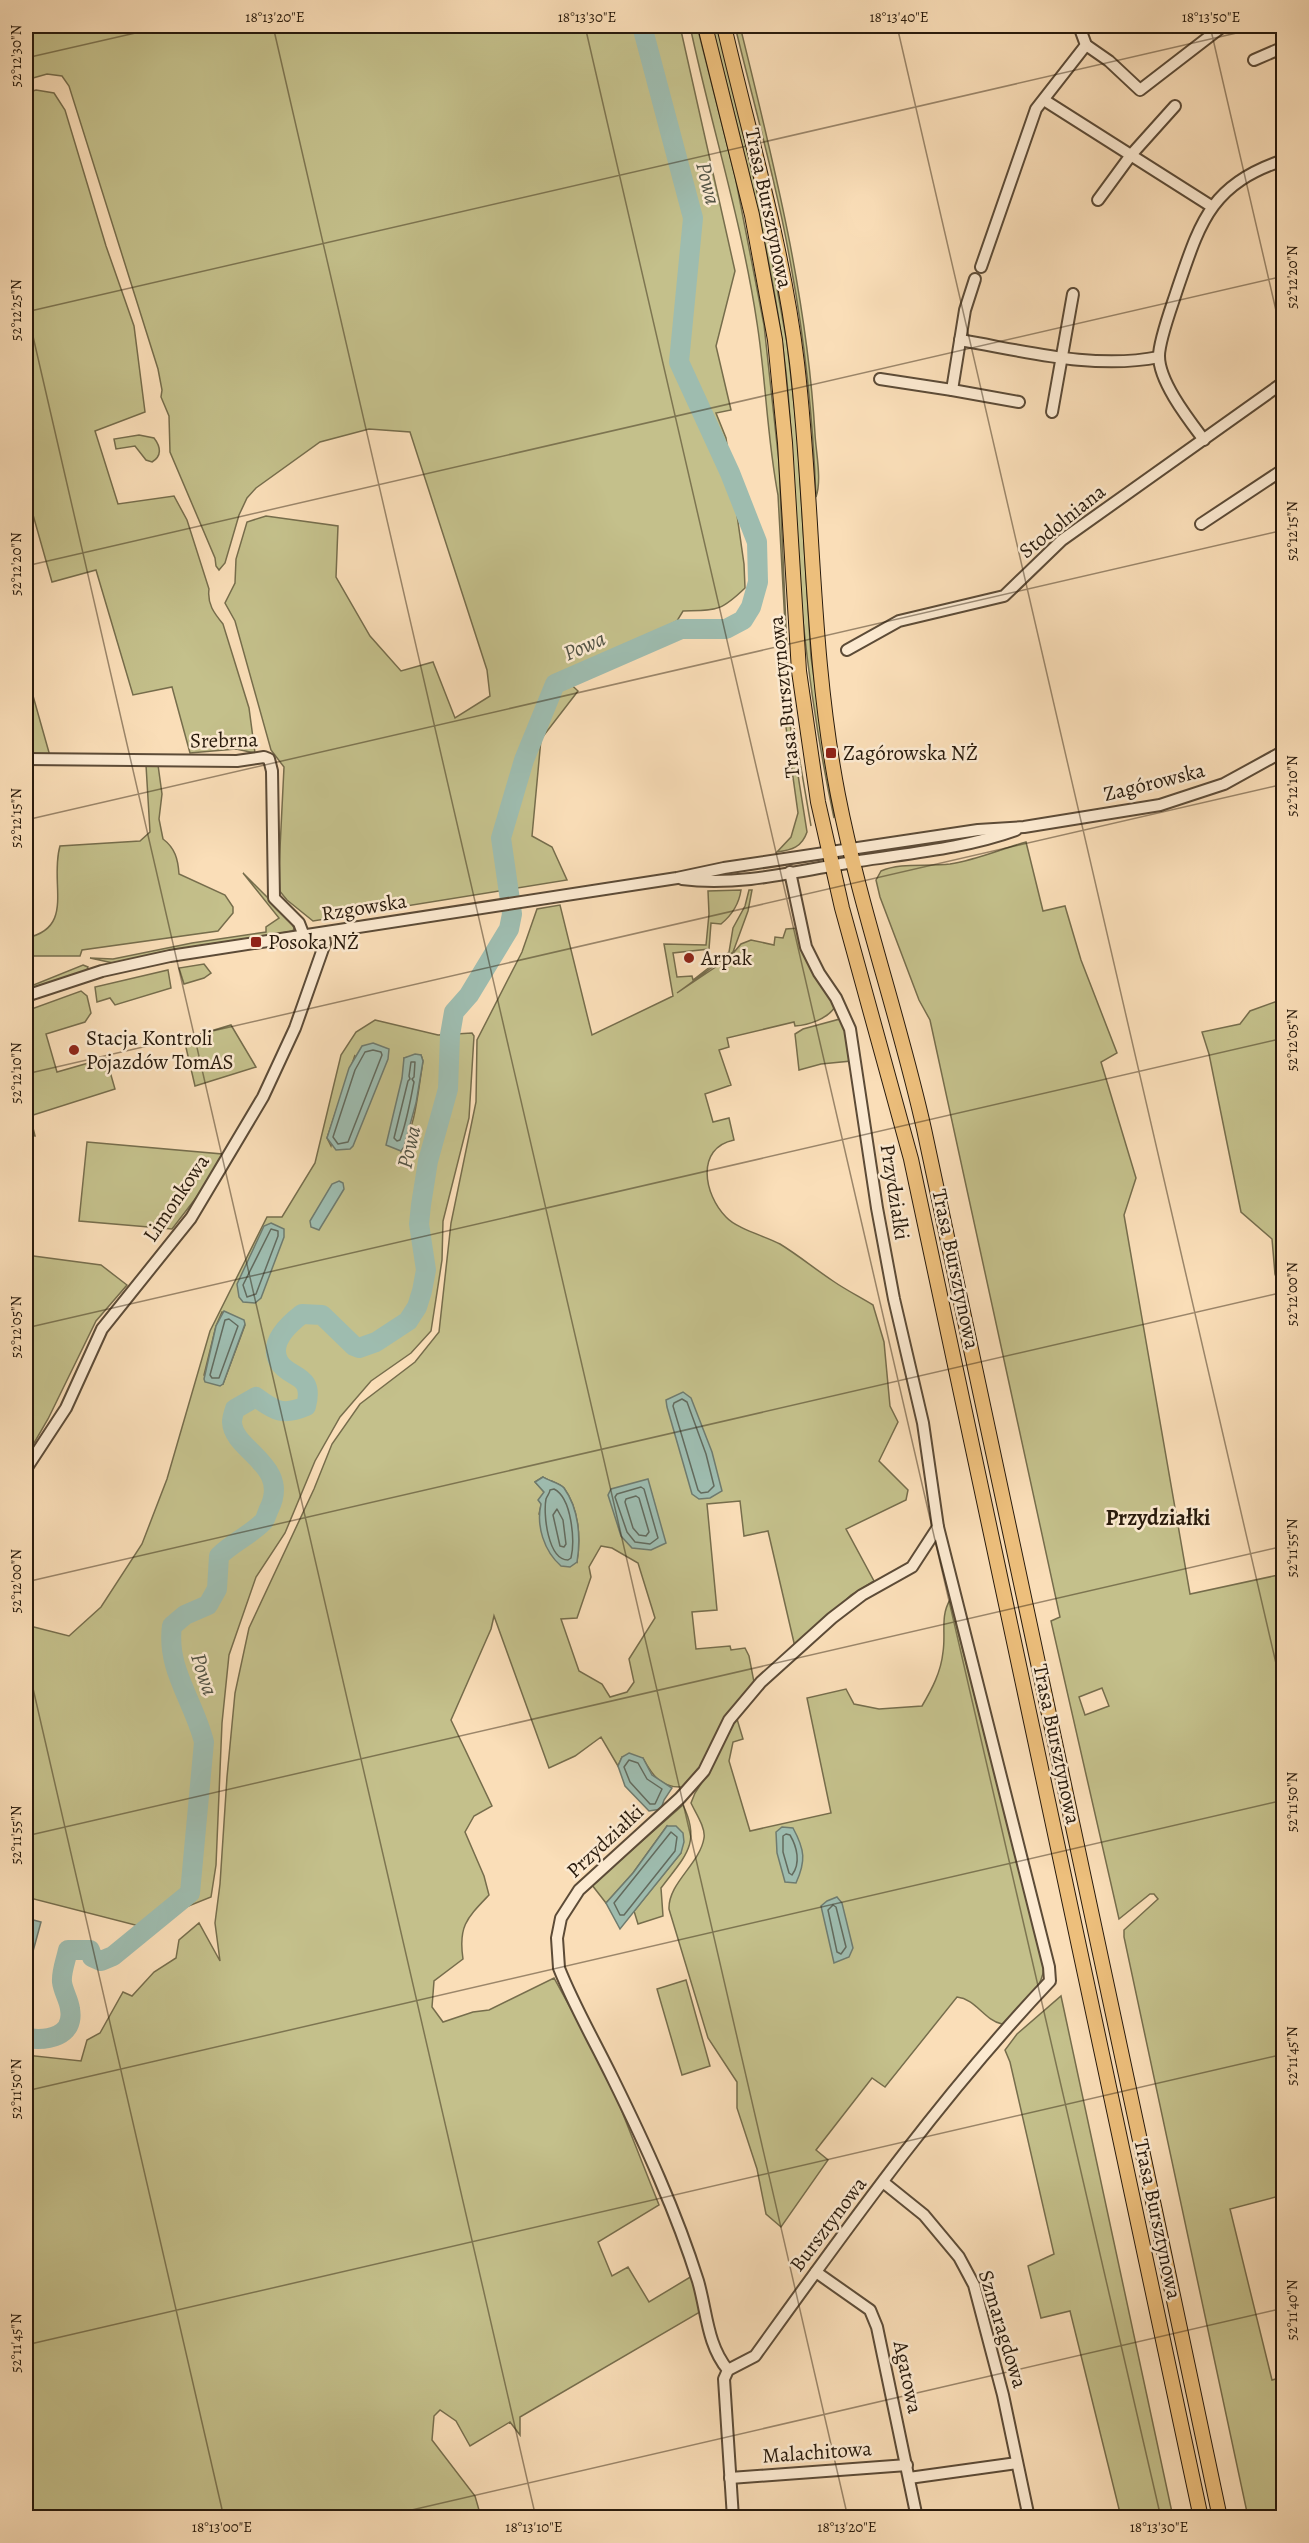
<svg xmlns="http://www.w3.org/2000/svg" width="1309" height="2543" viewBox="0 0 1309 2543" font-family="Alegreya,serif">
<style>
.green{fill:#c4c08b;stroke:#766d4c;stroke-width:1.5;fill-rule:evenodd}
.water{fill:#9ebcaf;stroke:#6f7b6e;stroke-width:1.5}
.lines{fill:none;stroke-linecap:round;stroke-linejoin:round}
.shore{stroke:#636b5e;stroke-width:1.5}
.river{stroke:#9ebcaf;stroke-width:20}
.minor-casing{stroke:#5c4b37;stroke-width:14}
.major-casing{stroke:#281a0c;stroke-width:16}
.minor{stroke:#fcead1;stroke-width:10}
.major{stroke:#edbf7c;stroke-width:14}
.ticks{fill:none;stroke:#281a0c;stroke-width:1.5;stroke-opacity:0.45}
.poi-dot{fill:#8f2418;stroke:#fcead1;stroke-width:2}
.labels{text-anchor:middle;stroke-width:5;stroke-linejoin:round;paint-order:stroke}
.street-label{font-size:21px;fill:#281a0c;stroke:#fcead1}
.poi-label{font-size:21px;fill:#281a0c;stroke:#fcead1;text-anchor:start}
.water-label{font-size:22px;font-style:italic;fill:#515345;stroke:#fcead1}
.neighbourhood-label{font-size:22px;font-weight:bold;fill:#281a0c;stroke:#fcead1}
.neatline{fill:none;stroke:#281a0c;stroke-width:2}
.ticks-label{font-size:15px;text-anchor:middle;fill:#281a0c}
</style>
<rect width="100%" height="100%" fill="#fadeb8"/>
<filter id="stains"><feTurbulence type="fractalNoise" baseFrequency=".00333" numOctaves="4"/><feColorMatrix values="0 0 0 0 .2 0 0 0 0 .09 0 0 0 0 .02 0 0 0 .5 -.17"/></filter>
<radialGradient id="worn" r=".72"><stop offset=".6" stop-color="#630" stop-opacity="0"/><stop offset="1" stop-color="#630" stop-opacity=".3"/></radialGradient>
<!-- green -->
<g class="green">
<path d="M 26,26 L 680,26 L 735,271 L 716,346 L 731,410 L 716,413 L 726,438 L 744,564 L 745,588 C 720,612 717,610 683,611 L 677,621 L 631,645 L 561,675 L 578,691 L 541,739 L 532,836 L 552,847 L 567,880 L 313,921 L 287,900 L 278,889 L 284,767 L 271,750 L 235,621 L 225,603 L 235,583 L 236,559 L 247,522 L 266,516 L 338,526 L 336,577 L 370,636 L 401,671 L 433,662 L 455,718 L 490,696 L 487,670 L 410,432 L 369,429 L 320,442 L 256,488 L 247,498 L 239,515 L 225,563 L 219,570 L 216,566 L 215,558 L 170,452 L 169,416 L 161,397 L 162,390 L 158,369 L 69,86 L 62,76 L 47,74 L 26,80 Z"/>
<path d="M 690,26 L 697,26 L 735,176 L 764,325 L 779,463 L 789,698 L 811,826 L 789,698 L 778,495 C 767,438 766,380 757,323 C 742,222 711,125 690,26 Z"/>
<path d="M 712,26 L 717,26 L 760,196 L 787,343 L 797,430 L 811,657 L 834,818 C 820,753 810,686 803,621 C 794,538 795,454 786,372 C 773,254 740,140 712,26 Z"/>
<path d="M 735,26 L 740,26 C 773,160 807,295 815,434 C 816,453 822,480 816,497 C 813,420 805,342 791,266 C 777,185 754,105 735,26 Z"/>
<path d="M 36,90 L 54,93 L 65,110 L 106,246 L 134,326 L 145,412 L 95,431 L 118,504 L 174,496 L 187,520 L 209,589 C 207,604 214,613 223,624 L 249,708 L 255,753 L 236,749 L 190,753 L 172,687 L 133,695 L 96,570 L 52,582 L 26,490 L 26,93 Z"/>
<path d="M 139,435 L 154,438 C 161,447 162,456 152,462 L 146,460 L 135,446 L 116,449 L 114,439 Z"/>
<path d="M 781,631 L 786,699 L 807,832 C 802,847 792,850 777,852 L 791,837 L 798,813 L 779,677 Z"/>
<polygon points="26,671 50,756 26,756"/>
<path d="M 146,765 L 158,765 L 162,794 L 159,819 L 163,839 C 175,848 178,859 179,874 L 225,895 L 233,907 L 233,913 L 218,931 L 82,950 L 80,956 L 26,956 L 26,938 C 76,928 49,883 60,846 L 140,841 L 150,832 Z"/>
<path d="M 1026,842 L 1043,911 L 1065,906 L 1081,960 L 1117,1053 L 1101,1062 L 1136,1178 L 1124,1215 L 1190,1594 L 1283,1574 L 1283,2195 L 1230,2209 L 1272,2380 L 1283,2377 L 1283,2517 L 1248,2517 L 1124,1937 L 1124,1930 L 1158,1899 L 1154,1894 L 1150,1894 L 1119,1919 L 1051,1621 L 1060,1617 L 930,1020 L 919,1000 L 880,897 L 876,880 L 881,871 C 901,862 927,867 950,864 C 976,860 1001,849 1026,842 ZM 1102,1688 L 1109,1706 L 1085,1715 L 1079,1697 Z"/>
<polygon points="243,873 290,920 294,928 293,931 172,951 113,963 90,958 113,959 192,943 266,932 266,927 279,918"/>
<path d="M 741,890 C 739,904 732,915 721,924 L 711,923 L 709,949 L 673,953 L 677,977 L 692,976 L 693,980 L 729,952 L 733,928 L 745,906 L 749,890 L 752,890 L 748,911 L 733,952 L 677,993 L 729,958 L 741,944 L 751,940 L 774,945 L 775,937 L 783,938 L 786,929 L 799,928 L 835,1007 C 827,1019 809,1025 795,1026 L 794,1022 L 727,1038 L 729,1047 L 719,1050 L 731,1085 L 705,1094 L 713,1122 L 729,1118 L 734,1140 C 695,1148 704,1195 726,1217 C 737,1229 765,1236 780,1244 C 798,1255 815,1269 833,1281 C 846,1290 860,1297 873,1305 L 884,1342 L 890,1406 L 898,1422 L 879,1461 L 908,1490 L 906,1500 L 846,1529 L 874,1581 L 851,1595 L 795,1647 L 768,1531 L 744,1536 L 740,1501 L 707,1504 L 717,1610 L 692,1612 L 696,1649 L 730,1646 L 731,1650 L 745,1648 L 749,1656 L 754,1682 L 705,1763 L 682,1787 C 661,1788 652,1775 643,1758 L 622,1757 L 618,1766 L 601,1737 L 575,1756 L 549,1768 L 494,1616 L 491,1629 L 451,1720 L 492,1806 L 474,1816 L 465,1832 L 484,1876 L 489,1895 C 467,1918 458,1926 463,1959 L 434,1981 L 432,2007 L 443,2022 L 473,2012 L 489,2010 L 554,1978 L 595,2053 L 619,2104 L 659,2205 L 598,2242 L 612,2276 L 628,2267 L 649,2302 L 692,2276 L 700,2312 L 520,2417 L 520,2435 L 510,2422 L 470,2446 L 456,2421 L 440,2410 L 434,2416 L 432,2440 L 475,2496 L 481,2517 L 26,2517 L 26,2055 L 81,2061 L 87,2040 L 100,2033 L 123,1992 L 132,1996 L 154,1972 L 176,1958 L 179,1940 L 199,1923 L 220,1961 L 215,1923 L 220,1884 L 227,1777 L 235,1693 L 249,1628 L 314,1489 L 332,1444 L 360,1404 L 415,1362 L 439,1332 L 451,1223 L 476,1102 L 477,1040 L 522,952 L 537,909 L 560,905 L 592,1035 L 673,996 L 664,944 L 706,945 L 709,914 L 708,891 ZM 543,1477 C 549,1481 560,1483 564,1488 C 579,1509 581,1538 577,1562 L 539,1514 L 544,1492 L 535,1482 ZM 601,1546 L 612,1548 L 638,1563 L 655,1618 L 629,1659 L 634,1682 L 627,1692 L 610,1697 L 602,1684 L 579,1671 L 561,1619 L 577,1618 L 591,1577 L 589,1567 Z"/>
<polygon points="204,964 211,973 204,978 184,984 179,968"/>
<polygon points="83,965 88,967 87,970 26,991 26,988"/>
<polygon points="168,970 171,988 115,1005 110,998 97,1002 95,987"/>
<polygon points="81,991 87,996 91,1013 85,1022 46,1034 57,1072 106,1058 115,1089 30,1116 35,1136 26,1135 26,1011"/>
<polygon points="1283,999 1284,999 1283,1296 1275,1274 1272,1239 1241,1212 1209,1054 1202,1032 1240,1024 1250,1011"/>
<polygon points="840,1019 844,1026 851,1061 821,1064 799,1070 795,1034 803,1029"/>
<path d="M 375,1020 L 438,1035 L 472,1033 L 474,1036 L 469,1118 L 443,1221 L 442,1260 L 431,1331 L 411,1353 L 371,1381 L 340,1417 L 315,1461 L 285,1533 L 256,1577 L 229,1655 L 222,1723 L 216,1865 L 211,1897 L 139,1926 L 26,1897 L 26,1625 L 69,1636 L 101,1607 L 142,1544 L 167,1479 L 210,1331 L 267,1217 L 282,1217 L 315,1163 L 341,1055 L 356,1032 ZM 355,1055 L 331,1146 L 327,1138 ZM 421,1055 L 423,1061 C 418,1090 416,1126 401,1151 L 404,1058 ZM 222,1312 L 245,1325 L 223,1384 L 204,1375 L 216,1326 Z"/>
<polygon points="231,1025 256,1067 195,1086 184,1039"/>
<polygon points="87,1142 222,1154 209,1181 172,1229 79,1221"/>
<polygon points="26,1255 101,1265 127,1285 96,1321 48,1419 26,1457"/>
<path d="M 950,1600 L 1044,1966 C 1043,1991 1019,2008 1002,2024 C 984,2020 976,1999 957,1997 L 885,2087 L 872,2078 L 816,2150 L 828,2160 L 781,2227 L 766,2214 L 757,2169 L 737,2108 L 737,2082 L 708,2038 L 669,1909 C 668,1883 700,1864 704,1838 C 706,1828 695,1812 691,1803 L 695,1793 L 712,1767 L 733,1723 L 737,1719 L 743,1739 L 733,1742 L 729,1761 L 750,1831 L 831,1813 L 807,1698 L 846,1689 L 854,1704 L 879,1709 L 922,1706 C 932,1689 941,1672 943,1652 C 946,1634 940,1616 950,1600 Z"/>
<path d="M 683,1805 C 702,1844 684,1857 661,1888 L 663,1916 L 638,1924 L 634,1911 L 681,1853 L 667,1826 L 633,1873 L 606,1903 L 592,1885 Z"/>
<polygon points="686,1980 710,2066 682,2075 657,1989"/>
<polygon points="1061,1996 1173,2517 1121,2517 1070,2311 1041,2318 1028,2266 1054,2254 1010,2062 1005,2050 1017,2034"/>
</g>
<!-- water -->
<g class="water">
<polygon points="373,1043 389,1049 388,1059 353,1146 350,1149 336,1150 327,1138 349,1068 362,1046"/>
<polygon points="415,1054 421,1055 423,1061 416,1103 404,1147 401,1151 386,1145 402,1078 404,1058"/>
<polygon points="339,1181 343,1183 344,1189 319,1230 311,1227 310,1221 332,1184"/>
<polygon points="271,1223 284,1229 284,1237 261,1298 255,1303 243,1302 239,1297 237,1284 264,1226"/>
<polygon points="224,1311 244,1320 245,1324 223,1384 220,1386 205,1382 204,1379 216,1326"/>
<polygon points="683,1392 691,1398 712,1452 722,1491 710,1498 699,1499 692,1494 667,1407 666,1400"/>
<path d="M 543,1477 C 549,1481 560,1483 564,1488 C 579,1509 581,1538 577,1562 L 570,1567 L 561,1566 C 544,1551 536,1526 541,1504 L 538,1500 L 544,1492 L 535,1482 Z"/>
<polygon points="648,1479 666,1543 651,1550 632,1548 621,1536 608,1495 611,1489"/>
<polygon points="629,1753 643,1758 652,1775 672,1788 664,1800 661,1809 649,1811 625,1786 618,1766 622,1757"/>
<polygon points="667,1826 676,1826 683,1833 684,1842 681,1853 620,1929 606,1903 633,1873"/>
<path d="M 782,1827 L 793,1828 C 805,1850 806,1861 796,1883 L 785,1882 L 777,1853 L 776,1832 Z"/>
<polygon points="837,1897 842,1903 853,1948 849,1957 834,1963 821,1906 827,1901"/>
<polygon points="26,1918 41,1922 26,1977"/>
</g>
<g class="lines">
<!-- shore -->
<g class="shore">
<polygon points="373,1050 381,1052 382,1055 348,1142 338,1144 333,1137 355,1070 365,1052"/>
<path d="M 411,1062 L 415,1062 L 414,1077 L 412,1079 L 414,1082 C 410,1102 407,1121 400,1140 L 397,1141 L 394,1138 L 408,1081 L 410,1079 L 409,1076 Z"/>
<polygon points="271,1229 278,1231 278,1236 256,1294 247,1297 243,1285"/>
<polygon points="229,1319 238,1326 219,1378 212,1378 210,1375 225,1320"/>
<polygon points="682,1399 687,1402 706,1454 714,1486 708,1492 701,1493 698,1490 673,1406 674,1403"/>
<polygon points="641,1487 644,1489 658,1538 650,1544 635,1542 627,1532 615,1497 617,1494"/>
<path d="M 554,1489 C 572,1498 575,1541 571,1558 L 568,1560 C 548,1560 543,1514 546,1499 C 547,1496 550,1493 550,1490 Z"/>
<polygon points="636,1496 639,1498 649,1532 646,1536 639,1535 633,1528 625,1502 626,1499"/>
<polygon points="557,1509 563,1520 566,1544 564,1547 560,1546 553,1515"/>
<polygon points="629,1760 638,1763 647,1779 662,1789 655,1804 650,1804 630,1782 624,1767"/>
<polygon points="671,1832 677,1837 675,1851 624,1915 620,1915 614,1903"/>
<path d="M 786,1834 L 790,1835 C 797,1847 801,1863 792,1875 L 789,1873 L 783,1852 L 783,1836 Z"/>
<polygon points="833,1905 836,1907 846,1947 841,1954 837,1952 828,1910"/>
</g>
<!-- river -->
<path class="river" d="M 26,2038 C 47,2041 75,2037 70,2009 C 69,2000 63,1991 62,1982 C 61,1972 66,1960 68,1950 L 90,1950 L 92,1957 L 101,1961 L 113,1956 L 190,1893 L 204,1742 C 194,1701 166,1669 172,1626 L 185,1615 L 208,1605 L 217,1589 L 219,1556 C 232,1543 250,1535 263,1522 C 266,1519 267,1513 269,1509 C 291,1465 233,1451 232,1422 C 232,1418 234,1412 235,1409 L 256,1397 C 275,1411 283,1416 306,1406 C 315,1373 289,1379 279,1362 C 268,1343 289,1324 302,1314 L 322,1315 L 354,1346 L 359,1348 L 376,1342 L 408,1321 L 417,1307 L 422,1291 L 426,1270 L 419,1224 L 421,1205 L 428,1161 L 448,1089 L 450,1035 L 454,1012 L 469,995 L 509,929 L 512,914 L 501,838 L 524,760 L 555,684 L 681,629 L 726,629 L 743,620 L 751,607 L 758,582 L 757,542 L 730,473 L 679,362 L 693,218 L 642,26"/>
<defs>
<g id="minor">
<polyline points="1079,26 1086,45 1109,61 1140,90 1223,26"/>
<polyline points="1254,60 1284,47"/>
<polyline points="1044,100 1211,206"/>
<polyline points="1098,200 1131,155 1175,106"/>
<polyline points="981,267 1036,109 1086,45"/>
<path d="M 960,340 C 1025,351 1094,370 1159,357"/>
<polyline points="880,379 952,390 965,310 975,279"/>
<polyline points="952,390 1019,402"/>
<polyline points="1052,412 1073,294"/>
<path d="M 1204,440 C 1189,420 1159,382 1159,356 C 1159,340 1172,306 1177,290 C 1200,223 1210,184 1284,160"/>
<polyline points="1201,524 1284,469"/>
<polyline points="847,650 899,621 1004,596 1062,540 1284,382"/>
<polyline points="26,759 237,761 264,757 269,759 272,771 274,898 299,923 304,936"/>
<path d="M 682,879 C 740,887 802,870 859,861 C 911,853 966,848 1016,830"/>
<polyline points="26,996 102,971 170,956 677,878 724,868 978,830 1024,827 1160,805 1224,784 1284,751"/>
<polyline points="26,1469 66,1408 102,1329 191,1218 263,1097 295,1028 325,943 323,933"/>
<polyline points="883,2182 924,2215 959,2257 974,2285 1003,2395 1029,2518"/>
<polyline points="816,2272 870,2310 877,2327 917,2518"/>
<path d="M 728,2370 C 707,2345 707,2312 698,2281 C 676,2211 645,2144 613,2079 C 595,2042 574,2006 559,1968 L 557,1938 L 561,1918 L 579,1890 L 680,1798 L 704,1771 L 729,1720 L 761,1682 L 832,1618 L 862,1595 L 912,1567 L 938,1527"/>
<polyline points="730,2478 907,2465"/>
<polyline points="909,2478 1017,2463"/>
<path d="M 733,2518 L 724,2379 L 728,2370 L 755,2356 C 848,2227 941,2096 1050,1981 L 1049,1967 L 938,1527 L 923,1423 L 894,1299 L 877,1208 L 850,1029 L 836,998 L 819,973 L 806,947 L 790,872"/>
</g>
<g id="major">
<polyline points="705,26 752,215 775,340 785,443 799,671 818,802 842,908 911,1159 1201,2518"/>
<path d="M 724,26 C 750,139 783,246 797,363 C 814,507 810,652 838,795 C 860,908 899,1017 924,1129 C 1025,1592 1122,2055 1220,2518"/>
</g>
</defs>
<!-- minor casing -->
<use href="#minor" class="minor-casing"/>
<!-- major casing -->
<use href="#major" class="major-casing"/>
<!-- minor -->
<use href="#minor" class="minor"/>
<!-- major -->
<use href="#major" class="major"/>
</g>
<!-- ticks -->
<path class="ticks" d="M 273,26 L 848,2518M 585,26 L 1161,2518M 897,26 L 1284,1698M 1210,26 L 1284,345M 26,58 L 166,26M 26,306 L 536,2518M 26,312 L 1267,26M 26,566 L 1284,276M 26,820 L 1284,530M 26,1074 L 1284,784M 26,1328 L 1284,1038M 26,1582 L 1284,1292M 26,1658 L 224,2518M 26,1836 L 1284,1546M 26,2091 L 1284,1800M 26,2345 L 1284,2054M 377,2518 L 1284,2308"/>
<!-- markers -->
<g class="poi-dot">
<rect x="825" y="747" width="12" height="12" rx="3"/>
<rect x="250" y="936" width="12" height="12" rx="3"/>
<circle cx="689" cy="958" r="6"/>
<circle cx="74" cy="1050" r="6"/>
</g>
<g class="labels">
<!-- street labels -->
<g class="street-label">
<text transform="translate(769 208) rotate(78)" y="7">Trasa Bursztynowa</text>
<text transform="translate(1062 521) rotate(-39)" y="7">Stodolniana</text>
<text transform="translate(784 697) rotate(-96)" y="7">Trasa Bursztynowa</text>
<text transform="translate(224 740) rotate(-1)" y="7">Srebrna</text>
<text transform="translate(1154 782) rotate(-14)" y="7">Zagórowska</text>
<text transform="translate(364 907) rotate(-9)" y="7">Rzgowska</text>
<text transform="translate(895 1192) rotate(81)" y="7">Przydziałki</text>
<text transform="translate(176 1198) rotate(-56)" y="7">Limonkowa</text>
<text transform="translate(956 1269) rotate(78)" y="7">Trasa Bursztynowa</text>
<text transform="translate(1057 1744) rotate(78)" y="7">Trasa Bursztynowa</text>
<text transform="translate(605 1841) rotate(-43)" y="7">Przydziałki</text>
<text transform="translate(1158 2219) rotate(78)" y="7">Trasa Bursztynowa</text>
<text transform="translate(828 2224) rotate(-53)" y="7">Bursztynowa</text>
<text transform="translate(1003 2329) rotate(73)" y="7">Szmaragdowa</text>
<text transform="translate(908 2377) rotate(78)" y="7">Agatowa</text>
<text transform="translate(817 2452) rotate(-4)" y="7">Malachitowa</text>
</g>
<!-- poi labels -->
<g class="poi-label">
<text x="843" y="760">Zagórowska NŻ</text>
<text x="268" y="949">Posoka NŻ</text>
<text x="701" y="965">Arpak</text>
<text x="86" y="1045">Stacja Kontroli<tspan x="86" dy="24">Pojazdów TomAS</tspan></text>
</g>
<!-- water labels -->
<g class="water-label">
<text transform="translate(709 183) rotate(76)" y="8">Powa</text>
<text transform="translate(584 645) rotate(-24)" y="8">Powa</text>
<text transform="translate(408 1147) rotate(-77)" y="8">Powa</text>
<text transform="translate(205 1674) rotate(72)" y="8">Powa</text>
</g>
<!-- neighbourhood labels -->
<g class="neighbourhood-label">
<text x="1158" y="1525">Przydziałki</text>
</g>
</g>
<!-- margin -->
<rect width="1309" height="2543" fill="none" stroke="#fadeb8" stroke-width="66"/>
<rect x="33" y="33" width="1243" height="2477" class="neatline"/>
<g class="ticks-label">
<text x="275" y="22">18°13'20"E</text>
<text x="587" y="22">18°13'30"E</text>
<text x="899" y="22">18°13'40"E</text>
<text x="1211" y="22">18°13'50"E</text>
<text transform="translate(16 56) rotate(-90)" y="5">52°12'30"N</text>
<text transform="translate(1292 277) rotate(-90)" y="5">52°12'20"N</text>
<text transform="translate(16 310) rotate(-90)" y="5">52°12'25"N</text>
<text transform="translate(1292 531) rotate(-90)" y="5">52°12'15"N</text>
<text transform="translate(16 564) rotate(-90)" y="5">52°12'20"N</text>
<text transform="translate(1292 786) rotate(-90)" y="5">52°12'10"N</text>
<text transform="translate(16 818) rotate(-90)" y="5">52°12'15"N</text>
<text transform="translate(1292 1040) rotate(-90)" y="5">52°12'05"N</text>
<text transform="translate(16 1073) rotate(-90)" y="5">52°12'10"N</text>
<text transform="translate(1292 1294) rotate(-90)" y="5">52°12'00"N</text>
<text transform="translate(16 1327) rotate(-90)" y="5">52°12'05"N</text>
<text transform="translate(1292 1548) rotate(-90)" y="5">52°11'55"N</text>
<text transform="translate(16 1581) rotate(-90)" y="5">52°12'00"N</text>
<text transform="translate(1292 1802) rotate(-90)" y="5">52°11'50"N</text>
<text transform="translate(16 1835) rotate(-90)" y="5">52°11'55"N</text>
<text transform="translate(1292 2056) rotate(-90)" y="5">52°11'45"N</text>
<text transform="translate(16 2089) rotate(-90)" y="5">52°11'50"N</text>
<text transform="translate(1292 2310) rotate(-90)" y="5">52°11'40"N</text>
<text transform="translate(16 2343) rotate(-90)" y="5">52°11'45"N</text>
<text x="222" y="2532">18°13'00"E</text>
<text x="534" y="2532">18°13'10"E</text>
<text x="847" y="2532">18°13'20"E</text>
<text x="1159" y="2532">18°13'30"E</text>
</g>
<rect width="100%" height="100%" filter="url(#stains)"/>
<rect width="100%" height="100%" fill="url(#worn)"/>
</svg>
